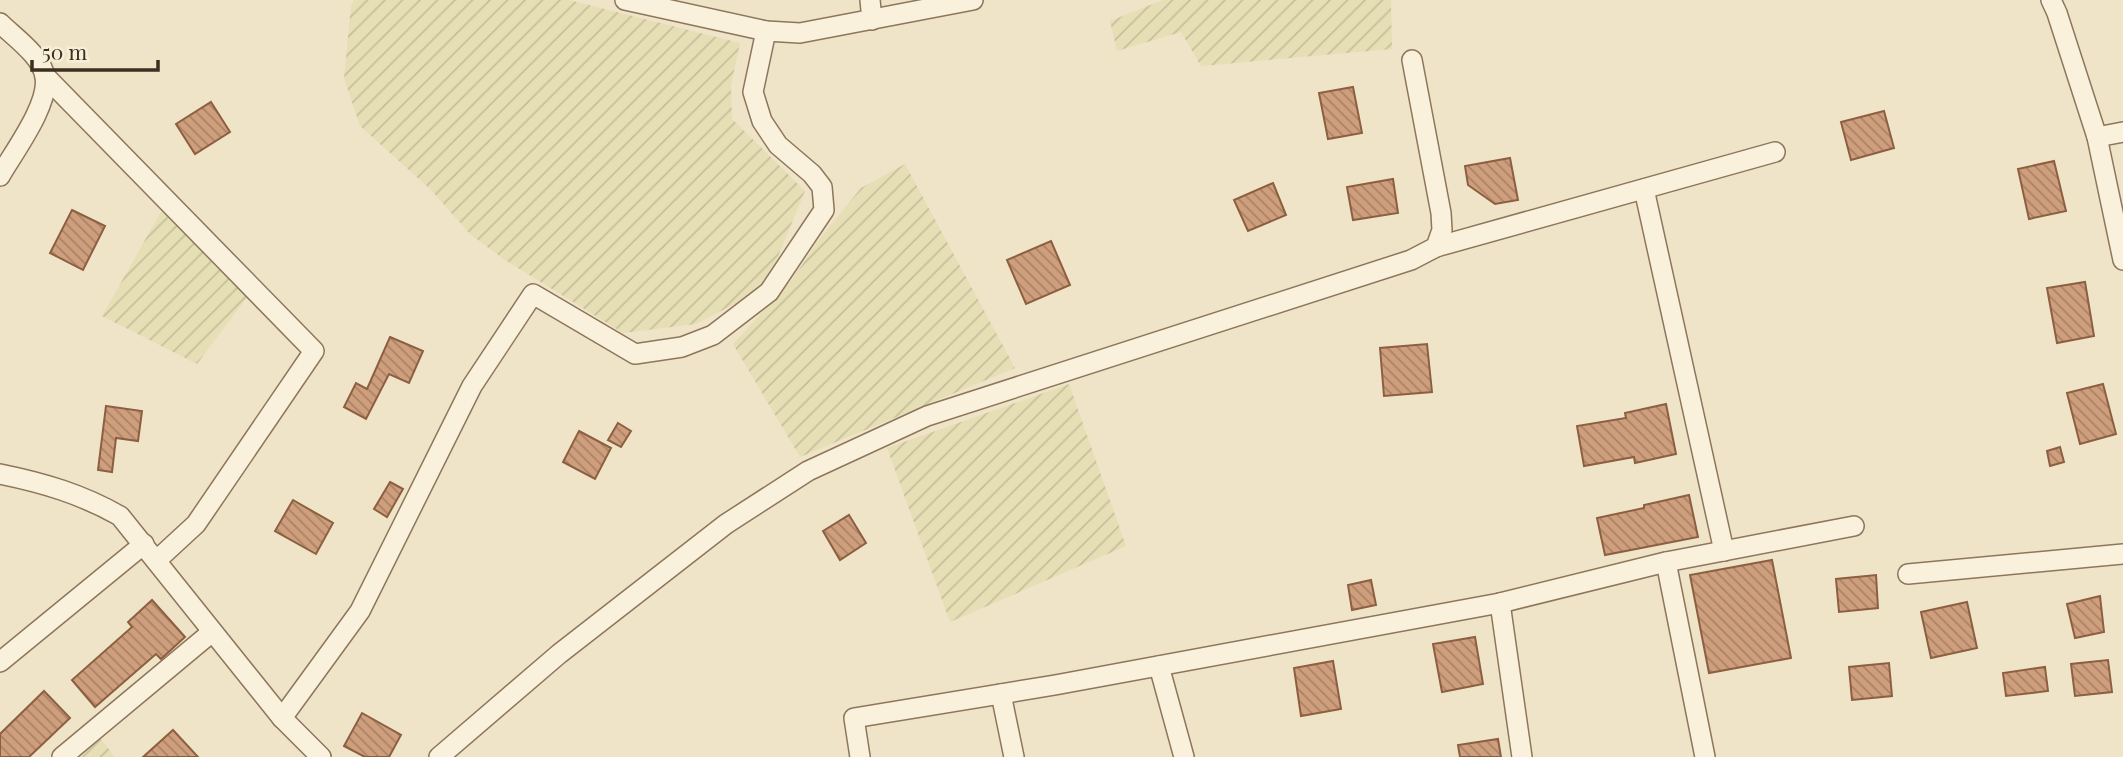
<svg xmlns="http://www.w3.org/2000/svg" width="2123" height="757" viewBox="0 0 2123 757" font-family="'Playfair Display',serif">
<style>
.farmland{fill:url(#farmland-furrows)}
.building{fill:url(#building-back-hatch);stroke:#8d5f41;stroke-width:2}
.lines{fill:none;stroke-linecap:round;stroke-linejoin:round}
.minor-casing{stroke:#8d765c;stroke-width:22}
.minor{stroke:#faf1dc;stroke-width:19}
</style>
<defs>
<pattern id="farmland-furrows" width="10" height="10" patternUnits="userSpaceOnUse" patternTransform="scale(1.75)"><rect width="10" height="10" fill="#e6deb5"/><path d="M-1 1l2-2M0 10L10 0M9 11l2-2" fill="none" stroke="#c6bf9b"/></pattern>
<pattern id="building-back-hatch" width="6" height="6" patternUnits="userSpaceOnUse" patternTransform="scale(1.75)"><rect width="6" height="6" fill="#cf9f7d"/><path d="M-1 5l2 2M0 0l6 6M5-1l2 2" fill="none" stroke="#a98266"/></pattern>
</defs>
<rect width="100%" height="100%" fill="#f0e4c8"/>
<!-- farmland -->
<g class="farmland">
<polygon points="354,0 569,0 740,43 731,85 732,119 805,191 765,288 696,324 623,333 505,260 470,234 430,189 360,126 344,78 351,6"/>
<polygon points="1163,0 1391,0 1392,49 1201,66 1181,32 1117,51 1110,21"/>
<polygon points="905,164 1015,368 800,457 733,344 791,281 821,237 861,188"/>
<polygon points="162,210 250,293 197,364 102,316"/>
<polygon points="1069,384 1126,546 950,622 887,448"/>
<polygon points="101,739 115,757 78,757"/>
</g>
<!-- building -->
<g class="building">
<polygon points="1353,87 1362,133 1328,139 1319,93"/>
<polygon points="211,102 230,132 195,154 176,124"/>
<polygon points="1884,111 1894,148 1851,160 1841,122"/>
<polygon points="1510,158 1518,200 1495,204 1468,185 1465,166"/>
<polygon points="2054,161 2066,211 2029,219 2018,169"/>
<polygon points="1393,179 1398,213 1353,220 1347,187"/>
<polygon points="1273,183 1286,215 1248,231 1234,200"/>
<polygon points="72,210 105,226 83,270 50,253"/>
<polygon points="1051,241 1070,285 1026,304 1007,260"/>
<polygon points="2085,282 2094,336 2057,343 2047,288"/>
<polygon points="390,337 423,351 409,383 389,374 366,419 344,407 356,383 367,389"/>
<polygon points="1427,344 1432,392 1384,396 1380,348"/>
<polygon points="2103,384 2116,434 2080,444 2067,393"/>
<polygon points="1666,404 1676,454 1635,463 1634,457 1584,466 1577,426 1626,418 1625,413"/>
<polygon points="106,406 142,411 138,441 116,438 112,472 98,470"/>
<polygon points="618,423 631,431 621,447 608,440"/>
<polygon points="579,431 611,448 595,479 563,462"/>
<polygon points="2060,447 2064,462 2050,466 2047,451"/>
<polygon points="390,482 403,489 387,517 374,509"/>
<polygon points="1689,495 1698,537 1605,555 1597,518 1644,508 1644,505"/>
<polygon points="293,500 333,523 316,554 275,531"/>
<polygon points="849,515 866,543 840,560 823,531"/>
<polygon points="1772,560 1791,658 1709,673 1690,575"/>
<polygon points="1876,575 1878,608 1839,612 1836,579"/>
<polygon points="1371,580 1376,605 1352,610 1348,585"/>
<polygon points="2100,596 2104,632 2075,638 2067,604"/>
<polygon points="152,600 185,637 161,659 156,654 95,707 72,680 132,627 128,622"/>
<polygon points="1967,602 1977,648 1931,658 1921,612"/>
<polygon points="1475,637 1483,684 1442,692 1433,644"/>
<polygon points="2108,660 2112,692 2075,696 2071,664"/>
<polygon points="1333,661 1341,709 1301,716 1294,668"/>
<polygon points="1889,663 1892,696 1852,700 1849,667"/>
<polygon points="2045,667 2048,691 2006,696 2003,673"/>
<polygon points="44,691 70,718 29,757 0,757 0,734"/>
<polygon points="362,713 401,735 389,757 365,757 344,746"/>
<polygon points="173,730 198,757 143,757"/>
<polygon points="1498,739 1501,757 1460,757 1458,745"/>
</g>
<g class="lines">
<defs>
<g id="minor">
<polyline points="625,0 766,31 800,33 973,0"/>
<polyline points="870,0 872,20"/>
<polyline points="2051,0 2057,13 2097,137 2123,260"/>
<path d="M 0,23 C 14,37 42,56 45,77 C 50,104 13,153 0,176"/>
<polyline points="45,76 314,351 196,524 157,560"/>
<polyline points="2097,137 2123,132"/>
<polyline points="1644,189 1724,551"/>
<polyline points="1436,247 1775,152"/>
<path d="M 0,474 C 44,483 81,494 120,516 L 282,718 L 321,757"/>
<polyline points="1666,562 1705,757"/>
<polyline points="1908,574 2123,554"/>
<polyline points="1500,603 1522,757"/>
<polyline points="0,662 144,544"/>
<polyline points="1159,666 1184,757"/>
<polyline points="1001,694 1014,757"/>
<polyline points="282,718 360,611 472,386 533,294 635,354 682,347 713,335 769,292 824,210 822,187 812,174 778,145 762,121 753,92 766,31"/>
<polyline points="62,757 212,632"/>
<polyline points="439,757 559,654 726,524 808,471 927,416 1411,260 1436,247 1442,230 1441,213 1412,60"/>
<polyline points="860,757 854,718 1055,685 1500,603 1666,562 1854,526"/>
</g>
</defs>
<!-- minor casing -->
<use href="#minor" class="minor-casing"/>
<!-- minor -->
<use href="#minor" class="minor"/>
</g>
<!-- scale -->
<path d="M32 60v10h126v-10" fill="none" stroke="#3d2e20" stroke-width="3.5"/>
<text x="42" y="60" font-size="21" fill="#3d2e20" stroke="#f7eed8" stroke-width="5" paint-order="stroke">50 m</text>
</svg>
